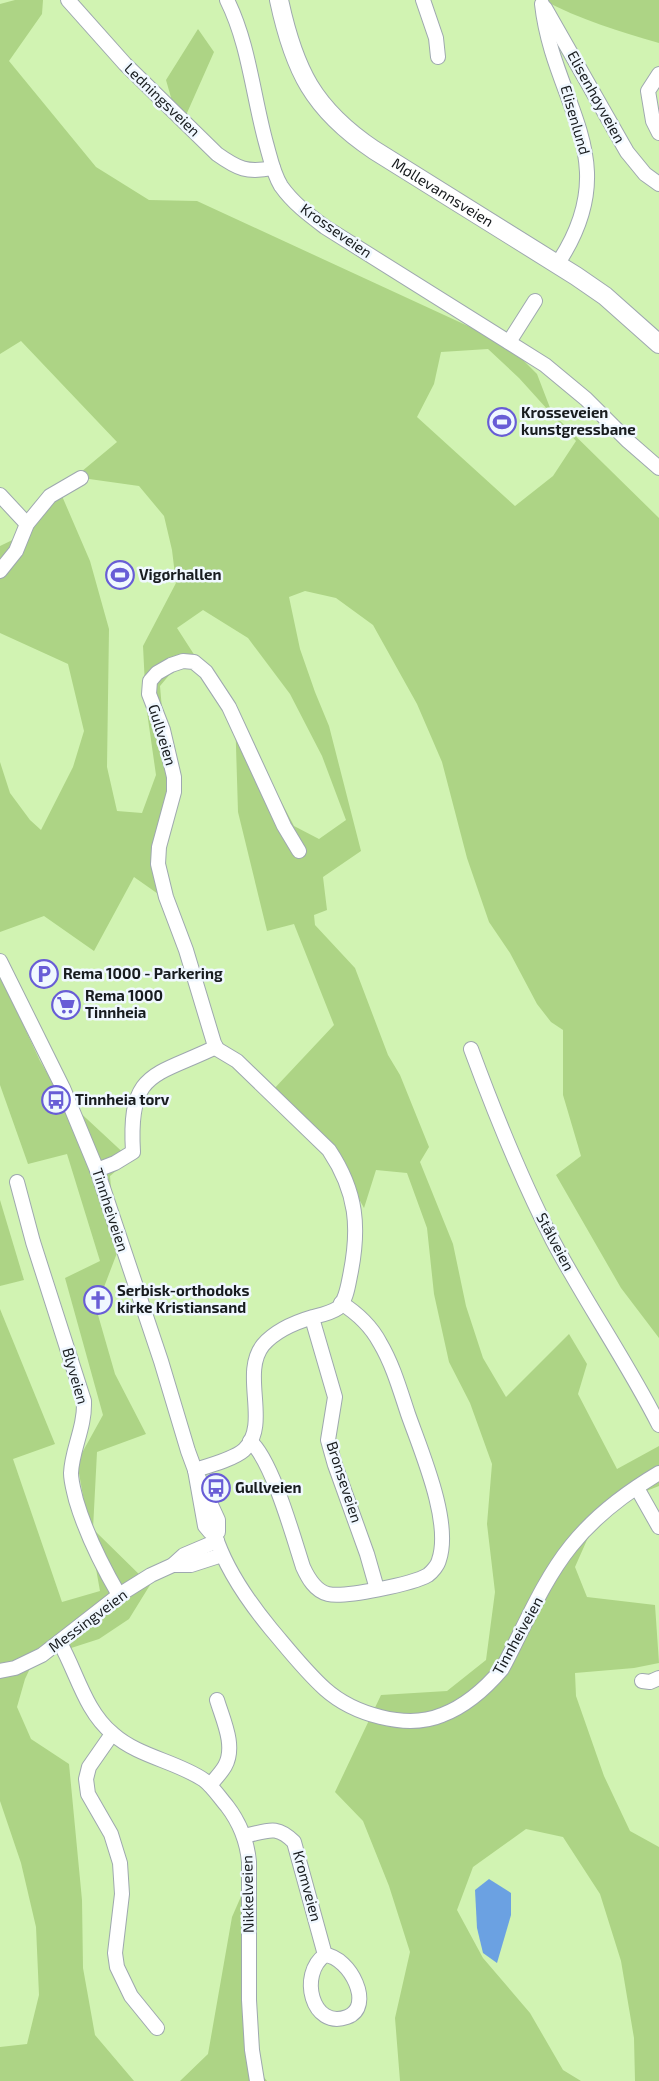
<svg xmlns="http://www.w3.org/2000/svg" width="659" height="2081" viewBox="0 0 659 2081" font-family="'Exo 2',sans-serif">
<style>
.green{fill:#d1f3b2}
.forest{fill:#add485;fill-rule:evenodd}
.water{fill:#6ba1e2}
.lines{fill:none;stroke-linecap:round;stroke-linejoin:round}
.minor-casing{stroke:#9ea8af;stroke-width:16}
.major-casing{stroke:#9ea8af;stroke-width:20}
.minor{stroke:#fff;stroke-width:14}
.major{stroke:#fff;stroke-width:18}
.labels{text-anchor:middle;stroke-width:5;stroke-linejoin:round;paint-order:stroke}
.street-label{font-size:15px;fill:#181c1f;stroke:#f0f8ff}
.poi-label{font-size:15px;font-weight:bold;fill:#181c1f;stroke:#f0f8ff;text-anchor:start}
</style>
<rect width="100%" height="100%" fill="#f0f8ff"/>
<!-- green -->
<rect class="green" x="0" y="0" width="659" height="2081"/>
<!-- forest -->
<g class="forest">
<path d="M 15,0 L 43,0 L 42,14 L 9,61 L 96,167 L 149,200 L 197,201 L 507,344 L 537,374 L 552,413 L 659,518 L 659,1338 L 621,1288 L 556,1175 L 581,1156 L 563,1095 L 563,1030 L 551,1022 L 537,1004 L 510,953 L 489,922 L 467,858 L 442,762 L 417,704 L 373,625 L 336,598 L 305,591 L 289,597 L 300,649 L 315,692 L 329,726 L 361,851 L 323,877 L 327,910 L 314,915 L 315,925 L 355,968 L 388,1055 L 400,1075 L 429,1147 L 420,1162 L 453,1244 L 466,1306 L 483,1358 L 506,1397 L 569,1334 L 587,1364 L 578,1394 L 617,1469 L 659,1446 L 659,1486 L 631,1497 L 594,1524 L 575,1567 L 587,1597 L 655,1605 L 659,1663 L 634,1668 L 575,1673 L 576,1696 L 604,1776 L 630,1831 L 659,1847 L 659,2081 L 635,2081 L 634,2038 L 621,1961 L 600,1894 L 563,1837 L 526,1829 L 473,1867 L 457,1910 L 483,1958 L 530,2013 L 563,2070 L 581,2081 L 400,2081 L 395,2018 L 410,1952 L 389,1886 L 363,1821 L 335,1792 L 381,1695 L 447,1691 L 486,1660 L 495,1592 L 487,1524 L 492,1464 L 470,1403 L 449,1362 L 434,1294 L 427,1228 L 407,1173 L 376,1170 L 364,1208 L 343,1170 L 272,1091 L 334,1025 L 294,924 L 267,931 L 238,812 L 235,713 L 294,826 L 319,839 L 346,820 L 322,756 L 290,694 L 248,638 L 203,610 L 177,628 L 195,656 L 176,667 L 160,686 L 163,721 L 176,796 L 163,843 L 161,896 L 134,877 L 94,951 L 44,916 L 0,932 L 0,762 L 10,793 L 30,820 L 41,830 L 73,767 L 84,731 L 68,664 L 0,633 L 0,546 L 29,532 L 42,503 L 62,496 L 90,561 L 109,629 L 107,767 L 117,811 L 142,813 L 156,775 L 146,705 L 143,646 L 176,583 L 172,550 L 164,516 L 139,486 L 75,477 L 117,442 L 21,341 L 0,354 L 0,4 ZM 488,349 L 519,378 L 576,441 L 553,476 L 515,506 L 417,417 L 434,384 L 441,352 Z"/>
<path d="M 543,0 L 659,0 L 659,43 C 620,32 579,19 543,0 Z"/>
<polygon points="198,29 214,52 187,113 187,119 174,108 166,80"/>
<polygon points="0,970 2,979 40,1061 59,1093 130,1159 110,1176 113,1213 127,1252 117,1253 96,1308 115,1374 146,1434 97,1452 93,1529 150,1585 129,1619 99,1639 34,1660 25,1679 17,1707 31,1739 69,1764 82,1900 83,1968 95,2035 134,2081 0,2081 0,2047 27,2044 39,1995 36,1927 21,1863 0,1801 0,1309 55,1444 13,1459 62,1602 100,1591 77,1462 103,1415 65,1278 100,1261 67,1154 28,1164 0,1085"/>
<polygon points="0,1200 24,1280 0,1286"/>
<polygon points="246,1885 254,2065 267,2081 180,2081 208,2054 232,1917"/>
</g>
<!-- water -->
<polygon class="water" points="489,1879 511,1893 511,1915 497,1963 483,1953 477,1928 475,1890"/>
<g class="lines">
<defs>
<g id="minor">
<path d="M 68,0 L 125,64 L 217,154 C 238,169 247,173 273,168"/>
<path d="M 227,0 C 249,44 253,96 266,143 C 270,157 273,173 281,186 C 293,203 309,215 325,227 L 545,365 L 586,399 L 628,441 L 659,468"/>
<polyline points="423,0 436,38 438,57"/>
<path d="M 542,4 C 553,104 627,159 558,263"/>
<polyline points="545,8 627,152 645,174 659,184"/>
<polyline points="659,74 648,91 653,121 659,133"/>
<polyline points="509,342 535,301"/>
<polyline points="0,495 27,524"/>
<polyline points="0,571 16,551 27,524 50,496 81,478"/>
<polyline points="0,961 63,1088 97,1170 161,1361 188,1451 195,1470 218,1520 218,1532 215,1535"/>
<path d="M 471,1049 C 495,1114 521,1179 553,1241 C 586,1303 627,1362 659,1425"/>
<path d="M 97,1170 L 115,1163 L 133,1152 C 128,1070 154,1077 216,1047"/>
<path d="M 17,1182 L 33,1242 L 84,1401 C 85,1428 72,1449 71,1473 C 71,1482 74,1491 76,1500 C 86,1534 101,1564 119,1595"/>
<polyline points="312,1318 335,1397 328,1440 335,1465 367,1554 377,1589"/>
<path d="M 250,1441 C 272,1460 293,1536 303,1567 C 308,1578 315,1591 328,1594 C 344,1598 413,1584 428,1575 C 432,1572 438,1565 439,1560 C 452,1522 421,1451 408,1414 C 400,1390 393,1365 380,1343 C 371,1326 357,1313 341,1303"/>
<path d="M 195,1470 C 208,1466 234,1459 244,1450 C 271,1424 240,1374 263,1345 C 275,1331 296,1322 313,1317 C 321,1315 331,1313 338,1308 C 346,1301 348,1286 350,1276 C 360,1228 357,1192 329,1150 L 237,1061 L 217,1049 L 214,1043 L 186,950 L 166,897 L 158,864 L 159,847 L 174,792 L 174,777 L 163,730 L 149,694 L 150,681 L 157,673 L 171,665 L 183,661 L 194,662 L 206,672 L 229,707 L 284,826 L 299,851"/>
<path d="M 195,1470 L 205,1526 L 210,1532 L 215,1535 C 226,1570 248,1601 271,1629 C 288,1649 305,1671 325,1689 C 353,1714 406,1730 442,1715 C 466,1706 485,1689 502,1669 C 524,1628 542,1582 571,1546 C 594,1517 627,1492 659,1473"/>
<polyline points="637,1488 659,1527"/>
<polyline points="173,1565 191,1565 222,1555"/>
<path d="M 60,1643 C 77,1673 85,1711 113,1734 C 139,1757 176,1761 204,1780 C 213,1787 220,1798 227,1806 C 240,1823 247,1840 249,1862 L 249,2000 L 252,2050 L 257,2081"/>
<polyline points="0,1671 15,1668 42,1655 119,1595 151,1575 173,1565 184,1555 217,1541"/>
<polyline points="642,1681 650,1682 659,1678"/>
<polyline points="112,1734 89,1767 86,1779 88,1794 111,1834 120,1863 122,1894 115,1953 117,1967 131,1996 157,2028"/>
<path d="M 210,1785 C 215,1779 221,1773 225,1766 C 236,1746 223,1720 217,1700"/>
<path d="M 244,1836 C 268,1831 276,1824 294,1842 L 325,1955"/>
<path d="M 325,1955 C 350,1957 375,2007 347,2017 C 312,2030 298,1974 325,1955 Z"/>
</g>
<g id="major">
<path id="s1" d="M 279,0 C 294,70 313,109 374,150 L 576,276 L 605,296 L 659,344"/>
</g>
</defs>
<!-- minor casing -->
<use href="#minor" class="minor-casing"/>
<!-- major casing -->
<use href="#major" class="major-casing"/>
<!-- minor -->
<use href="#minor" class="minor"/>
<!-- major -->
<use href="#major" class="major"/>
</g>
<!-- icons -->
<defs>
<symbol id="stadium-ring" viewBox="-11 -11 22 22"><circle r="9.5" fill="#f0f8ff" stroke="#685dd6" stroke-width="1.5"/><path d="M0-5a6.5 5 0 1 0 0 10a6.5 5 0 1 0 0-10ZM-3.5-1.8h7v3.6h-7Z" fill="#685dd6"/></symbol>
<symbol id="parking-ring" viewBox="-11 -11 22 22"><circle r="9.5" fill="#f0f8ff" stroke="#685dd6" stroke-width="1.5"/><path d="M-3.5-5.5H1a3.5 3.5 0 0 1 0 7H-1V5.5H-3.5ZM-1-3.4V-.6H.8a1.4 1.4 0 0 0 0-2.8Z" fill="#685dd6"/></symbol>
<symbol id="supermarket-ring" viewBox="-11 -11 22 22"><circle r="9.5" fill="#f0f8ff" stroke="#685dd6" stroke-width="1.5"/><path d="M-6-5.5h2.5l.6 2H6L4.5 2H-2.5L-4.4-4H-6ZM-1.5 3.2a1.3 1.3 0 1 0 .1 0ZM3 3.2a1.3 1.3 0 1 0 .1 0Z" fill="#685dd6"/></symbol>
<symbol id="bus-ring" viewBox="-11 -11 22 22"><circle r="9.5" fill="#f0f8ff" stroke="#685dd6" stroke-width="1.5"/><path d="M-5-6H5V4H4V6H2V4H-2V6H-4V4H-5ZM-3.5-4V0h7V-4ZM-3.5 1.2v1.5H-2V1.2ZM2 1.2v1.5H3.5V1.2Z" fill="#685dd6"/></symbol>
<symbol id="church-ring" viewBox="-11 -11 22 22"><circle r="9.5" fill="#f0f8ff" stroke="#685dd6" stroke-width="1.5"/><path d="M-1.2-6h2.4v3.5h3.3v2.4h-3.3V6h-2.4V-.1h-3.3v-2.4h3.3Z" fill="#685dd6"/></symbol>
</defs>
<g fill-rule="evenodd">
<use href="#stadium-ring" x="486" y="406" width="32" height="32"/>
<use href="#stadium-ring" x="104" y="559" width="32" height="32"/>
<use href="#parking-ring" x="28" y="958" width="32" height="32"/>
<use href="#supermarket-ring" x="50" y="989" width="32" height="32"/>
<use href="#bus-ring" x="40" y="1084" width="32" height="32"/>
<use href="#church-ring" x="82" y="1284" width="32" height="32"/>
<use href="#bus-ring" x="200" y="1472" width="32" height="32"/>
</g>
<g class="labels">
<!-- street labels -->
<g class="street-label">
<text transform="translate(596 97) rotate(61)" y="5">Elisenhøyveien</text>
<text transform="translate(162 100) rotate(44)" y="5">Ledningsveien</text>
<text transform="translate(575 120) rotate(74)" y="5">Elisenlund</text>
<text dy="5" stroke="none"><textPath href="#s1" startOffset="264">Møllevannsveien</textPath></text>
<text transform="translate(336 231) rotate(35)" y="5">Krosseveien</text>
<text transform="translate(162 735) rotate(73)" y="5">Gullveien</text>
<text transform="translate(110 1210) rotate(72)" y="5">Tinnheiveien</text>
<text transform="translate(555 1242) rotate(62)" y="5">Stålveien</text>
<text transform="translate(75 1376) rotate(74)" y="5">Blyveien</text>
<text transform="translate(344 1482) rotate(72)" y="5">Bronseveien</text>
<text transform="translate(88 1621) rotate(-37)" y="5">Messingveien</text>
<text transform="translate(518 1636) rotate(-61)" y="5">Tinnheiveien</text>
<text transform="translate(307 1886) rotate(75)" y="5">Kromveien</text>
<text transform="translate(248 1894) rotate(-91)" y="5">Nikkelveien</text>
</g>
<!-- poi labels -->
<g class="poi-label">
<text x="521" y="418">Krosseveien<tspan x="521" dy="17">kunstgressbane</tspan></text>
<text x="139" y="580">Vigørhallen</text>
<text x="63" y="979">Rema 1000 - Parkering</text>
<text x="85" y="1001">Rema 1000<tspan x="85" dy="17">Tinnheia</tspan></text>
<text x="75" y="1105">Tinnheia torv</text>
<text x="117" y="1296">Serbisk-orthodoks<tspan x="117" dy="17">kirke Kristiansand</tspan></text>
<text x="235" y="1493">Gullveien</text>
</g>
</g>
</svg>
